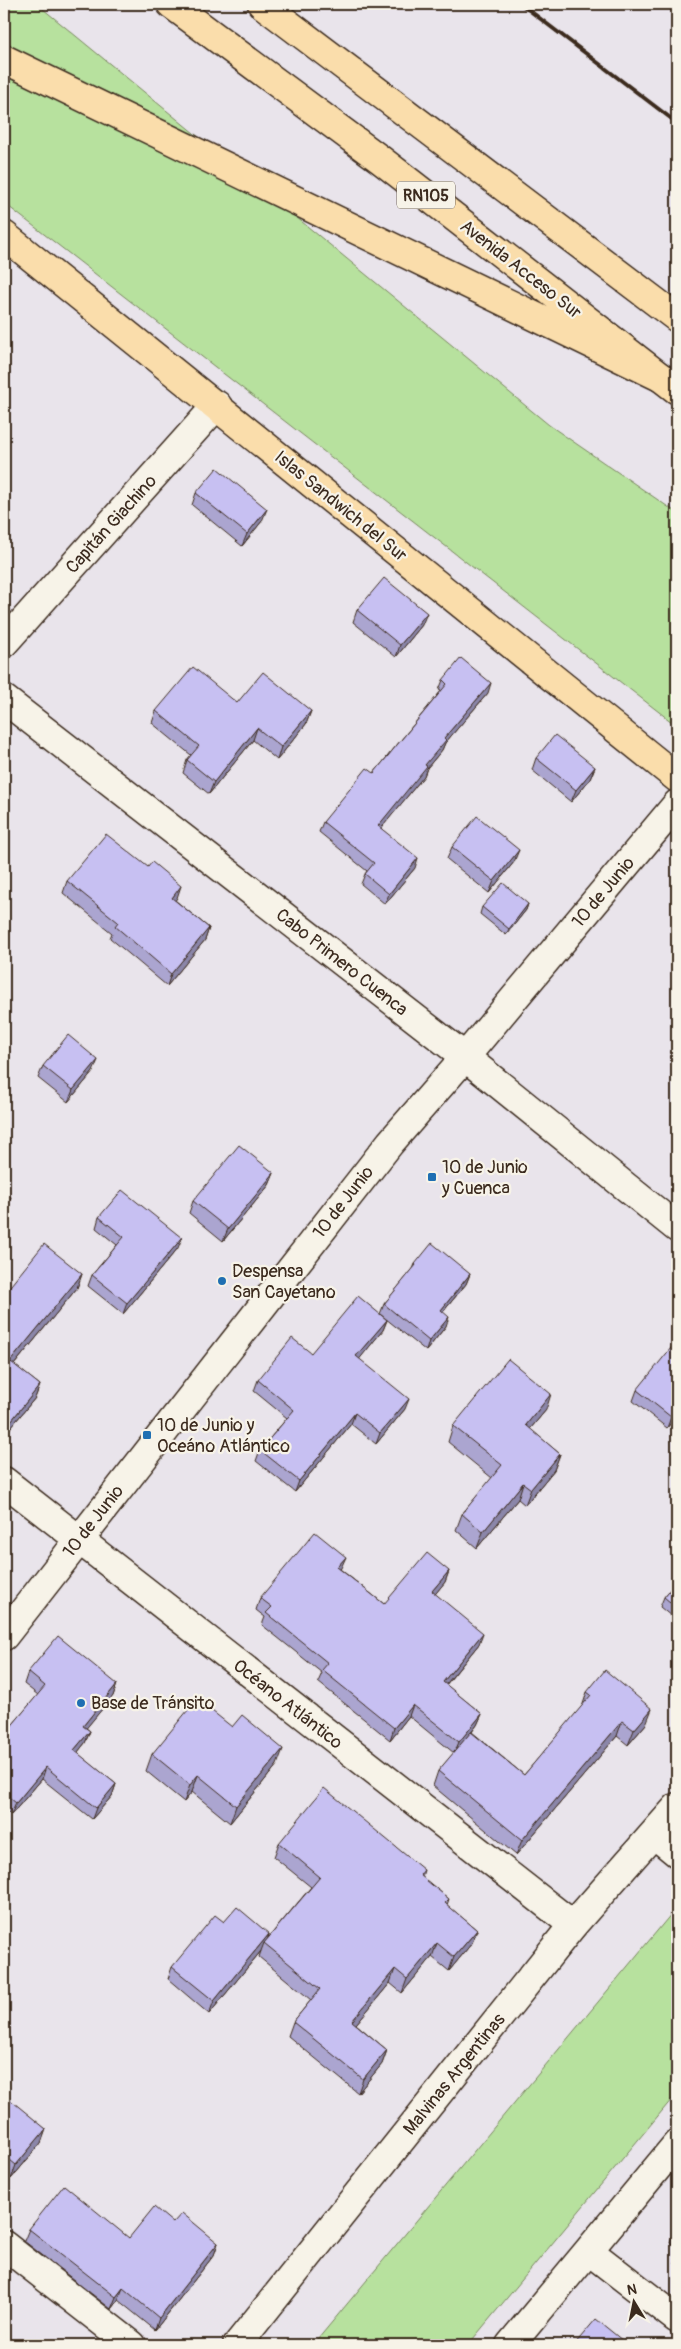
<svg xmlns="http://www.w3.org/2000/svg" width="681" height="2349" viewBox="0 0 681 2349" font-family="Pangolin,sans-serif">
<style>
.green{fill:#b7e19e;stroke:#79865e}
.lines{fill:none;stroke-linecap:round;stroke-linejoin:round}
.minor-casing{stroke:#3b2a1e;stroke-width:31}
.major-casing{stroke:#3b2a1e;stroke-width:31}
.highway-casing{stroke:#3b2a1e;stroke-width:31}
.minor{stroke:#f7f3e8;stroke-width:28}
.major{stroke:#faddab;stroke-width:28}
.highway{stroke:#faddab;stroke-width:28}
.rail{stroke:#3b2a1e;stroke-width:4}
.wall{fill:#aba5d0;stroke:#3b2a1e}
.shaded-wall{fill:#8b86a9;stroke:#3b2a1e}
.building{fill:#c7c0f2;stroke:#3b2a1e}
.poi-dot{fill:#1f6fb2;stroke:#f7f3e8;stroke-width:2}
.labels{text-anchor:middle;stroke-width:4.5;stroke-linejoin:round;paint-order:stroke}
.shield{fill:#f7f3e8;stroke:#73665b;stroke-width:1}
.shield-label{font-size:16px;font-weight:bold;fill:#3b2a1e}
.street-label{font-size:18px;fill:#3b2a1e;stroke:#f7f3e8}
.poi-label{font-size:18px;fill:#3b2a1e;stroke:#f7f3e8;text-anchor:start}
</style>
<rect width="100%" height="100%" fill="#e9e4eb"/>
<filter id="ink" filterUnits="userSpaceOnUse"><feTurbulence type="fractalNoise" baseFrequency=".02" numOctaves="2"/><feDisplacementMap in="SourceGraphic" scale="10" xChannelSelector="R" yChannelSelector="G"/><feConvolveMatrix kernelMatrix="1 2 1 2 8 2 1 2 1" color-interpolation-filters="sRGB"/></filter>
<g filter="url(#ink)">
<!-- green -->
<g class="green">
<polygon points="4,4 37,4 549,425 677,513 677,726 4,203"/>
<polygon points="677,1907 677,2093 468,2345 313,2345"/>
</g>
<g class="lines">
<defs>
<g id="minor">
<polyline points="4,643 217,405"/>
<polyline points="4,699 465,1057 677,1228"/>
<polyline points="4,1481 573,1925"/>
<polyline points="4,1636 390,1143 465,1057 677,804"/>
<polyline points="655,1835 677,1853"/>
<polyline points="4,2245 132,2345"/>
<polyline points="589,2251 677,2319"/>
<polyline points="237,2345 573,1925 677,1807"/>
<polyline points="510,2345 677,2144"/>
</g>
<polyline id="major" points="4,235 677,778"/>
<g id="highway">
<polyline points="171,4 381,160 677,390"/>
<polyline points="262,4 677,318"/>
<polyline points="4,59 662,378"/>
</g>
</defs>
<!-- minor casing -->
<use href="#minor" class="minor-casing"/>
<!-- major casing -->
<use href="#major" class="major-casing"/>
<!-- highway casing -->
<use href="#highway" class="highway-casing"/>
<!-- minor -->
<use href="#minor" class="minor"/>
<!-- major -->
<use href="#major" class="major"/>
<!-- highway -->
<use href="#highway" class="highway"/>
<!-- rail -->
<polyline class="rail" points="521,4 677,123"/>
</g>
<!-- wall -->
<g class="wall">
<polygon points="196,493 262,521 242,546 192,505"/>
<polygon points="357,610 422,625 396,657 353,622"/>
<polygon points="443,680 488,693 445,743 442,750 427,768 424,776 381,828 415,868 385,904 361,884 365,874 367,871 319,832 323,822 374,773 441,691 439,690"/>
<polygon points="237,703 311,711 306,724 277,760 253,740 209,794 183,773 187,760 191,755 152,723 156,711"/>
<polygon points="536,758 595,767 590,779 571,802 532,770"/>
<polygon points="452,847 514,862 489,893 447,859"/>
<polygon points="148,867 177,898 175,900 209,928 205,940 167,986 110,938 112,933 63,893 67,881"/>
<polygon points="528,904 526,910 506,935 480,914 482,907"/>
<polygon points="43,1066 93,1072 68,1102 38,1078"/>
<polygon points="274,1173 269,1185 223,1241 189,1213 193,1201"/>
<polygon points="99,1217 178,1248 123,1314 88,1286 92,1275 117,1245 96,1228"/>
<polygon points="415,1264 470,1274 466,1284 443,1312 446,1326 426,1351 380,1314 384,1304 413,1269"/>
<polygon points="82,1274 77,1288 14,1365 40,1385 35,1398 6,1433 4,1431 4,1288 7,1290"/>
<polygon points="387,1320 383,1330 359,1359 405,1409 376,1444 351,1424 295,1492 256,1461 260,1450 287,1418 254,1391 258,1380 311,1353"/>
<polygon points="637,1390 677,1415 667,1428 633,1401"/>
<polygon points="546,1410 530,1429 560,1454 554,1470 525,1505 518,1499 477,1548 456,1530 462,1514 492,1478 448,1442 453,1426"/>
<polygon points="341,1568 340,1569 384,1604 449,1571 445,1582 435,1594 479,1644 446,1685 482,1714 477,1725 472,1732 524,1775 582,1707 587,1692 646,1724 628,1745 617,1736 516,1855 433,1786 438,1771 454,1753 409,1716 390,1740 318,1682 322,1673 262,1625 265,1617 256,1610 260,1598"/>
<polygon points="677,1581 677,1621 660,1607 664,1597"/>
<polygon points="28,1672 117,1684 113,1696 86,1728 90,1731 85,1743 77,1753 116,1784 112,1796 92,1819 42,1779 11,1815 4,1808 4,1727 8,1730 38,1695 24,1684"/>
<polygon points="152,1754 277,1765 230,1823 192,1792 184,1802 146,1771"/>
<polygon points="279,1843 424,1870 422,1877 449,1899 447,1905 477,1930 472,1943 449,1971 432,1957 402,1993 390,1983 356,2024 387,2050 382,2064 358,2093 288,2036 293,2022 311,2000 259,1957 261,1951 209,2014 168,1979 172,1967 224,1922 269,1934 268,1938 311,1887 274,1857"/>
<polygon points="4,2103 46,2129 41,2143 11,2179 4,2173"/>
<polygon points="173,2223 218,2243 214,2255 155,2330 118,2300 111,2309 24,2241 29,2229 129,2238"/>
<polygon points="677,2225 677,2248 670,2242 676,2226"/>
<polygon points="677,2257 677,2265 675,2264"/>
</g>
<!-- shaded-wall -->
<g class="shaded-wall">
<polygon points="267,509 262,521 242,546 247,534"/>
<polygon points="427,613 422,625 396,657 400,645"/>
<polygon points="491,683 488,693 445,743 442,750 427,768 424,776 375,836 378,826 425,765 444,738"/>
<polygon points="311,711 306,724 277,760 281,747"/>
<polygon points="257,728 253,740 209,794 214,782"/>
<polygon points="595,767 590,779 571,802 576,790"/>
<polygon points="519,850 514,862 489,893 494,881"/>
<polygon points="418,858 415,868 385,904 389,894"/>
<polygon points="181,886 177,898 168,910 172,898"/>
<polygon points="528,904 526,910 506,935 509,929"/>
<polygon points="209,928 205,940 167,986 171,974"/>
<polygon points="98,1060 93,1072 68,1102 73,1090"/>
<polygon points="274,1173 269,1185 223,1241 228,1229"/>
<polygon points="11,1197 6,1210 4,1213 4,1205"/>
<polygon points="182,1238 178,1248 123,1314 127,1303"/>
<polygon points="82,1274 77,1288 4,1377 4,1369"/>
<polygon points="470,1274 466,1284 437,1319 441,1310"/>
<polygon points="449,1317 446,1326 426,1351 429,1341"/>
<polygon points="387,1320 383,1330 353,1367 356,1356"/>
<polygon points="40,1385 35,1398 6,1433 11,1421"/>
<polygon points="551,1394 546,1410 520,1441 526,1425"/>
<polygon points="409,1399 405,1409 376,1444 380,1433"/>
<polygon points="677,1409 677,1415 667,1428 671,1417"/>
<polygon points="355,1413 351,1424 295,1492 299,1481"/>
<polygon points="560,1454 554,1470 525,1505 531,1489"/>
<polygon points="523,1483 518,1499 477,1548 483,1532"/>
<polygon points="346,1557 341,1568 333,1578 337,1567"/>
<polygon points="449,1571 445,1582 428,1603 432,1591"/>
<polygon points="483,1633 479,1644 439,1693 443,1682"/>
<polygon points="117,1684 113,1696 79,1737 83,1726"/>
<polygon points="413,1705 409,1716 390,1740 394,1728"/>
<polygon points="652,1709 646,1724 628,1745 634,1730"/>
<polygon points="482,1714 477,1725 454,1754 459,1742"/>
<polygon points="622,1721 617,1736 516,1855 522,1840"/>
<polygon points="90,1731 85,1743 70,1762 74,1750"/>
<polygon points="283,1749 277,1765 230,1823 236,1806"/>
<polygon points="46,1767 42,1779 11,1815 16,1803"/>
<polygon points="198,1775 192,1792 184,1802 190,1785"/>
<polygon points="116,1784 112,1796 92,1819 96,1808"/>
<polygon points="477,1930 472,1943 449,1971 454,1957"/>
<polygon points="269,1934 266,1944 264,1943 261,1951 209,2014 214,2001"/>
<polygon points="437,1943 432,1957 402,1993 407,1979"/>
<polygon points="395,1969 390,1983 347,2035 352,2021"/>
<polygon points="387,2050 382,2064 358,2093 363,2079"/>
<polygon points="46,2129 41,2143 11,2179 16,2165"/>
<polygon points="218,2243 214,2255 155,2330 159,2318"/>
<polygon points="123,2288 118,2300 111,2309 116,2297"/>
</g>
<!-- building -->
<g class="building">
<polygon points="217,468 267,509 247,534 196,493"/>
<polygon points="384,578 427,613 400,645 357,610"/>
<polygon points="461,658 491,683 444,738 446,740 425,765 427,766 378,826 418,858 389,894 365,874 374,863 323,822 367,768 374,773 447,684 443,680"/>
<polygon points="193,667 237,703 263,672 311,711 281,747 257,728 214,782 187,760 199,746 156,711"/>
<polygon points="555,735 595,767 576,790 536,758"/>
<polygon points="477,816 519,850 494,881 452,847"/>
<polygon points="106,834 148,867 152,862 181,886 172,898 209,928 171,974 115,926 118,922 67,881"/>
<polygon points="503,883 528,904 509,929 482,907"/>
<polygon points="68,1035 98,1060 73,1090 43,1066"/>
<polygon points="239,1145 274,1173 228,1229 193,1201"/>
<polygon points="122,1190 182,1238 127,1303 92,1275 124,1237 99,1217"/>
<polygon points="4,1191 11,1197 4,1205"/>
<polygon points="432,1243 470,1274 441,1310 449,1317 429,1341 384,1304 416,1265 415,1264"/>
<polygon points="44,1244 82,1274 4,1369 4,1288 7,1290"/>
<polygon points="358,1296 387,1320 356,1356 409,1399 380,1433 355,1413 299,1481 260,1450 294,1410 258,1380 292,1338 311,1353"/>
<polygon points="675,1343 677,1344 677,1409 671,1417 637,1390"/>
<polygon points="508,1359 551,1394 526,1425 560,1454 531,1489 523,1483 483,1532 462,1514 502,1465 453,1426"/>
<polygon points="11,1362 40,1385 11,1421 4,1415 4,1371"/>
<polygon points="315,1532 346,1557 337,1567 384,1604 427,1553 449,1571 432,1591 483,1633 443,1682 482,1714 459,1742 413,1705 394,1728 322,1670 328,1663 266,1613 272,1607 260,1598"/>
<polygon points="677,1581 677,1608 664,1597"/>
<polygon points="58,1636 117,1684 83,1726 90,1731 74,1750 116,1784 96,1808 46,1767 16,1803 4,1793 4,1727 8,1730 45,1686 28,1672"/>
<polygon points="605,1670 652,1709 634,1730 622,1721 522,1840 438,1771 471,1732 524,1775 591,1695 587,1692"/>
<polygon points="197,1699 232,1727 242,1715 283,1749 236,1806 198,1775 190,1785 152,1754"/>
<polygon points="324,1788 424,1870 420,1875 449,1899 445,1903 477,1930 454,1957 437,1943 407,1979 395,1969 352,2021 387,2050 363,2079 293,2022 320,1989 264,1943 320,1877 279,1843"/>
<polygon points="237,1907 269,1934 214,2001 172,1967 215,1915 224,1922"/>
<polygon points="8,2098 46,2129 16,2165 4,2155 4,2103"/>
<polygon points="64,2185 129,2238 154,2207 173,2223 182,2213 218,2243 159,2318 123,2288 116,2297 29,2229"/>
<polygon points="596,2319 628,2345 574,2345"/>
</g>
</g>
<!-- markers -->
<g class="poi-dot">
<rect x="427" y="1172" width="10" height="10" rx="2.5"/>
<circle cx="222" cy="1281" r="5"/>
<rect x="142" y="1430" width="10" height="10" rx="2.5"/>
<circle cx="81" cy="1703" r="5"/>
</g>
<g class="labels">
<!-- shield labels -->
<rect class="shield" x="397" y="181.5" width="58" height="27" rx="4"/>
<g class="shield-label">
<text x="426" y="201">RN105</text>
</g>
<!-- street labels -->
<g class="street-label">
<text transform="translate(521 269) rotate(38)" y="6">Avenida Acceso Sur</text>
<text transform="translate(341 506) rotate(39)" y="6">Islas Sandwich del Sur</text>
<text transform="translate(111 524) rotate(-48)" y="6">Capitán Giachino</text>
<text transform="translate(603 892) rotate(-50)" y="6">10 de Junio</text>
<text transform="translate(342 962) rotate(38)" y="6">Cabo Primero Cuenca</text>
<text transform="translate(343 1202) rotate(-52)" y="6">10 de Junio</text>
<text transform="translate(93 1521) rotate(-52)" y="6">10 de Junio</text>
<text transform="translate(288 1704) rotate(38)" y="6">Océano Atlántico</text>
<text transform="translate(454 2074) rotate(-51)" y="6">Malvinas Argentinas</text>
</g>
<!-- poi labels -->
<g class="poi-label">
<text x="442" y="1173">10 de Junio<tspan x="442" dy="21">y Cuenca</tspan></text>
<text x="232" y="1277">Despensa<tspan x="232" dy="21">San Cayetano</tspan></text>
<text x="157" y="1431">10 de Junio y<tspan x="157" dy="21">Oceáno Atlántico</tspan></text>
<text x="91" y="1709">Base de Tránsito</text>
</g>
</g>
<!-- margin -->
<rect width="681" height="2349" fill="none" stroke="#f7f3e8" stroke-width="20"/>
<rect x="10" y="10" width="661" height="2329" fill="none" stroke="#3b2a1e" stroke-width="2" filter="url(#ink)"/>
<!-- north arrow -->
<g transform="translate(634 2302) rotate(350)" stroke="#f7f3e8" stroke-width="4" paint-order="stroke">
<path d="M0-4L9 19L0 12L-9 19Z" fill="#3b2a1e"/>
<text y="-8" font-size="14" font-weight="bold" text-anchor="middle" fill="#3b2a1e">N</text>
</g>
</svg>
